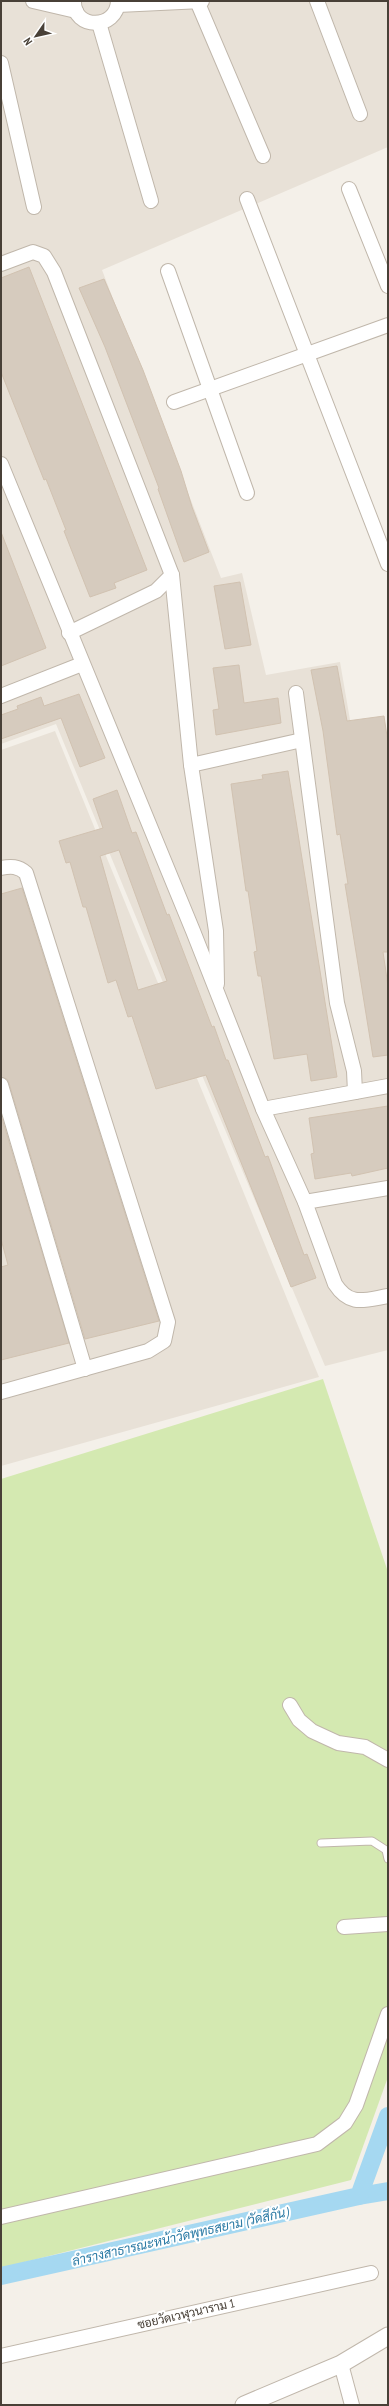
<svg xmlns="http://www.w3.org/2000/svg" width="389" height="2406" viewBox="0 0 389 2406" font-family="'PT Sans Narrow',Sarabun,sans-serif">
<style>
.residential{fill:#e8e1d7}
.green{fill:#d4e9b1}
.lines{fill:none;stroke-linecap:round;stroke-linejoin:round}
.canal{stroke:#a5d8f1;stroke-width:18}
.building{fill:#d6cbbe;stroke:#d1c2b1;fill-rule:evenodd}
.service-casing{stroke:#c0b7ab;stroke-width:9}
.minor-casing{stroke:#c0b7ab;stroke-width:16}
.tertiary-casing{stroke:#c0b7ab;stroke-width:19}
.service{stroke:#fff;stroke-width:7}
.minor{stroke:#fff;stroke-width:14}
.tertiary{stroke:#fff;stroke-width:17}
.labels{text-anchor:middle;stroke-width:4;stroke-linejoin:round;paint-order:stroke}
.street-label{font-size:12px;fill:#484037;stroke:#fff}
.water-label{font-size:13px;font-style:italic;fill:#2c7ba5;stroke:#fff}
</style>
<rect width="100%" height="100%" fill="#f4f0e9"/>
<!-- residential -->
<g class="residential">
<polygon points="1,1 388,1 388,147 102,270 221,578 242,573 266,675 340,662 388,940 388,1350 325,1366 179,1021 56,724 1,744"/>
<polygon points="55,731 319,1377 1,1466 1,750"/>
</g>
<!-- green -->
<polygon class="green" points="323,1379 388,1572 388,2077 351,2180 1,2268 1,1479"/>
<g class="lines">
<!-- canal -->
<g class="canal">
<polyline points="359,2196 388,2191"/>
<polyline points="1,2276 359,2196 388,2116"/>
</g>
</g>
<!-- building -->
<g class="building">
<polygon points="29,267 147,570 114,583 116,588 90,597 64,531 66,530 46,479 44,480 1,372 1,278"/>
<polygon points="104,279 143,370 181,471 192,507 209,552 184,562 158,489 159,488 105,347 79,288"/>
<polygon points="1,532 46,648 1,666"/>
<polygon points="240,582 251,645 225,649 214,586"/>
<polygon points="239,665 244,703 278,698 281,723 216,735 213,710 219,709 213,668"/>
<polygon points="337,666 347,721 384,716 388,743 388,952 383,952 388,986 388,1055 373,1057 345,884 348,884 340,834 337,835 323,731 311,670"/>
<polygon points="79,694 105,758 80,767 61,718 1,739 1,715 18,709 17,706 41,697 44,706"/>
<polygon points="288,771 337,1077 311,1081 307,1054 274,1059 261,976 258,976 254,952 257,951 248,891 246,891 231,784 263,779 262,775"/>
<path d="M 117,790 L 132,833 L 136,832 L 167,915 L 169,914 L 212,1027 L 214,1026 L 226,1060 L 228,1060 L 265,1157 L 268,1156 L 304,1255 L 307,1254 L 316,1278 L 291,1287 L 206,1075 L 156,1089 L 132,1016 L 128,1017 L 116,980 L 108,983 L 86,907 L 83,907 L 70,862 L 66,863 L 59,841 L 103,828 L 93,799 ZM 119,850 L 167,981 L 138,990 L 100,856 Z"/>
<polygon points="22,888 159,1321 85,1339 9,1083 7,1079 1,1077 1,894"/>
<polygon points="388,1106 388,1168 352,1176 351,1173 315,1179 311,1154 314,1153 309,1118"/>
<polygon points="1,1115 69,1343 1,1360 1,1267 8,1265 1,1239"/>
</g>
<g class="lines">
<defs>
<polyline id="service" points="321,1843 372,1841 386,1850 388,1859"/>
<g id="minor">
<polyline points="33,1 76,11"/>
<path d="M 74,1 C 73,30 117,30 118,1"/>
<polyline points="197,1 263,156"/>
<polyline points="317,1 360,114"/>
<polyline points="118,5 202,1"/>
<polyline points="99,23 151,201"/>
<polyline points="1,63 34,207"/>
<polyline points="349,189 388,286"/>
<polyline points="247,199 388,564"/>
<polyline points="1,264 33,252 44,256 54,272 172,575 156,591 69,633"/>
<polyline points="168,271 247,493"/>
<polyline points="174,402 388,325"/>
<path d="M 1,464 L 193,931 L 263,1109 L 305,1202 L 335,1284 C 350,1307 364,1300 388,1296"/>
<polyline points="172,575 191,765 216,931 217,984"/>
<polyline points="296,693 337,1003 354,1071 355,1092"/>
<polyline points="1,696 82,664"/>
<polyline points="191,765 302,740"/>
<path d="M 1,868 C 11,866 18,866 26,873 L 168,1322 L 164,1341 L 148,1351 L 1,1392"/>
<polyline points="1,1085 85,1369"/>
<polyline points="263,1109 388,1086"/>
<polyline points="305,1202 388,1188"/>
<polyline points="290,1705 299,1720 312,1731 338,1743 365,1747 388,1760"/>
<polyline points="344,1927 388,1924"/>
<polyline points="1,2217 317,2144 345,2123 356,2105 388,2014"/>
<polyline points="1,2356 371,2273"/>
<polyline points="341,2364 352,2405"/>
</g>
<polyline id="tertiary" points="244,2405 341,2364 388,2336"/>
</defs>
<!-- service casing -->
<use href="#service" class="service-casing"/>
<!-- minor casing -->
<use href="#minor" class="minor-casing"/>
<!-- tertiary casing -->
<use href="#tertiary" class="tertiary-casing"/>
<!-- service -->
<use href="#service" class="service"/>
<!-- minor -->
<use href="#minor" class="minor"/>
<!-- tertiary -->
<use href="#tertiary" class="tertiary"/>
</g>
<g class="labels">
<!-- street labels -->
<g class="street-label">
<text transform="translate(186 2314) rotate(-13)" y="4">ซอยวัดเวฬุวนาราม 1</text>
</g>
<!-- water labels -->
<g class="water-label">
<text transform="translate(180 2236) rotate(-13)" y="5">ลำรางสาธารณะหน้าวัดพุทธสยาม (วัดสีกัน)</text>
</g>
</g>
<!-- border -->
<rect width="389" height="2406" fill="none" stroke="#484037" stroke-width="4"/>
<!-- north arrow -->
<g transform="translate(36 36) rotate(236)" stroke="#ffffff" stroke-width="3" paint-order="stroke">
<path d="M0-3L7 15L0 10L-7 15Z" fill="#484037"/>
<text y="-6" font-size="11" font-weight="bold" text-anchor="middle" fill="#484037">N</text>
</g>
</svg>
